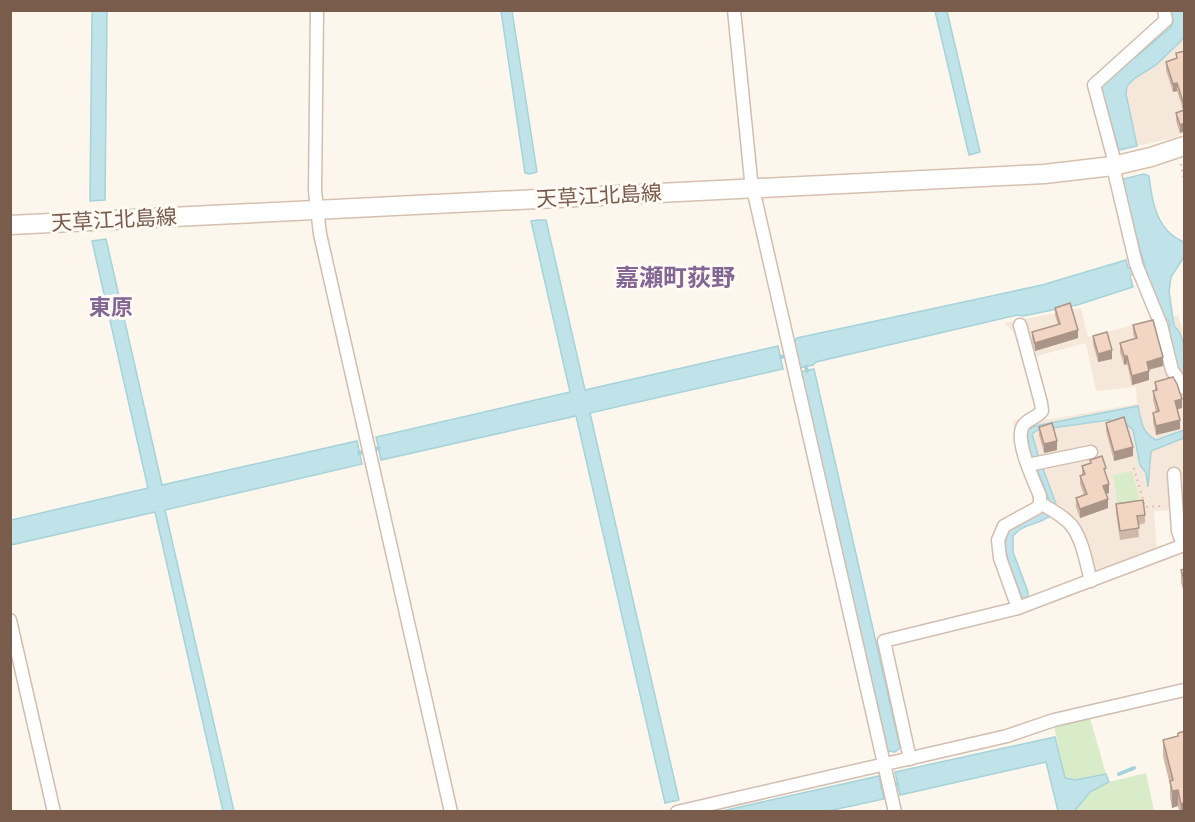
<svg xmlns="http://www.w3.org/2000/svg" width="1195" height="822" viewBox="0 0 1195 822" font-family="Lato,'Noto Sans JP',sans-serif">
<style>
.residential{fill:#f5e8da}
.green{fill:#d8ecc9}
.water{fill:#bfe3e8;stroke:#a5d3da;stroke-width:1.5}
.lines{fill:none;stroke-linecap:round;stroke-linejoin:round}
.stream{stroke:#a5d3da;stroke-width:4}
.street-casing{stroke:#d1beb0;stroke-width:15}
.secondary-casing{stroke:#d6c0b0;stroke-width:21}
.path{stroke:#d9b8a5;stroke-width:2;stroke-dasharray:1.5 4.5;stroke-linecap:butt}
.street{stroke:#fff;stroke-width:12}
.secondary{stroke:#fff;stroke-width:18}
.wall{fill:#d1b7a8}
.shaded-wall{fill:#aa9588}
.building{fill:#f3d5c3;stroke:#aa9588;stroke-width:1.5}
.labels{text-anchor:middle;stroke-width:6;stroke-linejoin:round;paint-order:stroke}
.street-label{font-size:21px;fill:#7a5c4d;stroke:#fffaf3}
.neighbourhood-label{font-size:22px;font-weight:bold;fill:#846695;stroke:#fffaf3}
.quarter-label{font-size:24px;font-weight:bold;fill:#846695;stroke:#fffaf3}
</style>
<rect width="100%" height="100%" fill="#fdf6ec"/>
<!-- residential -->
<g class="residential">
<polygon points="1184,38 1184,133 1173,138 1137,146 1126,94 1127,86 1135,78 1156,65"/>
<polygon points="1081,308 1088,337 1155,319 1178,316 1184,333 1184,510 1154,511 1157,549 1085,576 1073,535 1055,518 1032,503 1032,491 1017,453 1013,420 1052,419 1137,404 1136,387 1096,391 1086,343 1025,359 1019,338 1004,323"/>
</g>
<!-- green -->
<g class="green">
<polygon points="1132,471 1141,505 1118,507 1113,475"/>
<polygon points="1090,718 1106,774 1074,780 1065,778 1054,726"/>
<polygon points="1146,773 1154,811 1076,812 1076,809 1090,792 1109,782"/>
</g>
<!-- water -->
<g class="water">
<polygon points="92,11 107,11 105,200 90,201"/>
<polygon points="501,11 512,11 537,172 530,174 525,173"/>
<polygon points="935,11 947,11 980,152 969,155"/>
<polygon points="1170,11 1184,11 1184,38 1156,65 1135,78 1127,86 1126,94 1137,146 1119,150 1100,87 1171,27 1173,21"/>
<path d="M 1144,174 L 1149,176 C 1152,203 1157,231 1184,242 L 1184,257 L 1171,277 L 1169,291 L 1174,326 C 1187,335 1184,363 1184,378 L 1176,367 L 1168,334 L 1170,326 L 1169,321 L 1162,315 L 1151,288 L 1124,193 L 1123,179 Z"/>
<polygon points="539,220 546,220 585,390 778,346 783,369 590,413 679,800 665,803 576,416 381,460 376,437 570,392 531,221"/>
<polygon points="106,239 162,485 357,441 362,464 165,510 234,811 223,811 155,512 11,545 11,520 148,488 92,241"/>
<polygon points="1126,260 1128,268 1132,268 1133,274 1130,276 1133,287 1077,305 1023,316 1017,315 816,362 813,365 799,368 794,342 797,338 1042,285"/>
<polygon points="814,369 900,748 895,752 888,751 800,372"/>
<path d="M 1138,406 C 1141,421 1142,433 1156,440 L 1184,430 L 1184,438 L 1151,451 L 1148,487 L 1146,473 L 1140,465 L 1133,430 L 1125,423 L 1109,420 L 1038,430 L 1032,434 L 1038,455 L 1056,504 C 1055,521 1033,522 1021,529 C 1018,531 1015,534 1013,536 L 1013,552 L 1028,592 L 1028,597 L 1023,599 L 1021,595 C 1015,579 996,542 1011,528 C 1021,518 1038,517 1049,509 L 1050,502 L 1029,449 L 1027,430 L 1035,426 Z"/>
<polygon points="1055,737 1065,778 1075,780 1106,774 1109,782 1090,792 1076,809 1076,811 1058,811 1046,762 900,795 895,772"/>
<polygon points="879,776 884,799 828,811 722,811"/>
</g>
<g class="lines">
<!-- stream -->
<g class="stream">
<polyline points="781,357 789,355"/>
<polyline points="806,367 807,371"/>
<polyline points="359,453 379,448"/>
<polyline points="1119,774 1134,768"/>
<polyline points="882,787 897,784"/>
</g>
<defs>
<g id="street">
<polyline points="317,10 315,191 320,234 451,812"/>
<polyline points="734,10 751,180 895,812"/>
<polyline points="1164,10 1166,20 1094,85 1113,156 1115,175 1136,264 1161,325 1172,370 1184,388"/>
<polyline points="1028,465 1091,452"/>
<polyline points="1174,474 1178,531 1183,545"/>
<path d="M 1040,503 C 1050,509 1064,516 1072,526 C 1083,541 1086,563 1091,581"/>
<path d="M 1018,608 L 1000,558 L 998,540 L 1004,526 L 1037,508 L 1040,503 L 1040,496 C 1034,481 1014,440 1023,426 C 1027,419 1037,418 1042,411 L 1041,403 L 1020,325"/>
<polyline points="10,620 54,812"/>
<polyline points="910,759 884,641 1018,608 1184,545"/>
<polyline points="677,812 1007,736 1054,720 1184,690"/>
</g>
<polyline id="secondary" points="10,225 1044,174 1113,166 1151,157 1184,146"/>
</defs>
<!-- street casing -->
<use href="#street" class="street-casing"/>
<!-- secondary casing -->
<use href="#secondary" class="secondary-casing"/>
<!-- path -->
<g class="path">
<polyline points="1181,164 1184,181"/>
<polyline points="1134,468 1145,507 1164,506"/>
</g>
<!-- street -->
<use href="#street" class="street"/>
<!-- secondary -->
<use href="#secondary" class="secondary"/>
</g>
<!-- wall -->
<g class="wall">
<polygon points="1185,51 1185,131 1180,133 1176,121 1176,113 1183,111 1183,109 1177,91 1173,92 1166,70 1166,62 1176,59 1176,53"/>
<polygon points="1055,308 1078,338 1035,351 1032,339 1032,332 1058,325 1055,315"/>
<polygon points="1133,325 1163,366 1149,370 1149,380 1132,385 1127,364 1124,365 1120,352 1120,343 1135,339 1133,334"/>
<polygon points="1093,336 1112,359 1098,362 1093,344"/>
<polygon points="1155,382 1182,408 1177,409 1180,429 1156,435 1153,422 1153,413 1156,412 1153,400 1153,391 1155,391"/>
<polygon points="1106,423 1133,456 1114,461 1106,431"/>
<polygon points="1039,427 1057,450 1044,453 1039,435"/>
<polygon points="1183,435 1185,435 1185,456 1183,448"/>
<polygon points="1090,460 1106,476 1109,493 1106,494 1108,508 1080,518 1076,507 1076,498 1084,495 1080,484 1080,476 1082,475 1082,466 1090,463"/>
<polygon points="1116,504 1145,515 1145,523 1138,525 1139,537 1120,540 1116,513"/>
<polygon points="1185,569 1185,596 1181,583 1181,570"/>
<polygon points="1178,733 1185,812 1179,812 1178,806 1172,808 1170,797 1170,785 1163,756 1163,740 1178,736"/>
</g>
<!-- shaded-wall -->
<g class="shaded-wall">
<polygon points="1177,83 1177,91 1173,92 1173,84"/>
<polygon points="1185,123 1185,131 1180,133 1180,125"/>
<polygon points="1078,330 1078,338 1035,351 1035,343"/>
<polygon points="1112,350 1112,359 1098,362 1098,354"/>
<polygon points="1124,356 1127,356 1127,364 1124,365"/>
<polygon points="1163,357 1163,366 1147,370 1147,362"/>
<polygon points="1149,371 1149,380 1132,385 1132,376"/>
<polygon points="1182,399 1182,408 1175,410 1175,401"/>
<polygon points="1180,420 1180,429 1156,435 1156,426"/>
<polygon points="1057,441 1057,450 1044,453 1044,444"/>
<polygon points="1133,447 1133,456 1114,461 1114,452"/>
<polygon points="1109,484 1109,493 1103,495 1103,486"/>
<polygon points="1108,499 1108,508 1080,518 1080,509"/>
<polygon points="1178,790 1178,806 1172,808 1172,791"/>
<polygon points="1185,803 1185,812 1181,812 1181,804"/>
</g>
<!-- building -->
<g class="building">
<polygon points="1185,51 1185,123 1180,125 1176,113 1184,110 1183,106 1184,105 1177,83 1173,84 1166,62 1177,58 1176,53"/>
<polygon points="1070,303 1078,330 1035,343 1032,332 1060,324 1055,308"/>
<polygon points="1153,320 1163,357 1147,362 1149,371 1132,376 1127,356 1124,356 1120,343 1137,338 1133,325"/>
<polygon points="1107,332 1112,350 1098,354 1093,336"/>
<polygon points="1173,377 1177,384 1182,399 1175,401 1180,420 1156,426 1153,413 1159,411 1153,391 1157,390 1155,382"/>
<polygon points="1124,417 1133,447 1114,452 1106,423"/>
<polygon points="1052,423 1057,441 1044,444 1039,427"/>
<polygon points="1102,456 1106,468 1104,469 1109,484 1103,486 1108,499 1080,509 1076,498 1087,494 1080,476 1085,474 1082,466 1091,463 1090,460"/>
<polygon points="1143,500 1145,515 1137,516 1139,528 1120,531 1116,504"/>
<polygon points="1185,569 1185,583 1181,570"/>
<polygon points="1185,731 1185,803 1181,804 1178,790 1172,791 1170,781 1173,780 1163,740 1178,736 1178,733"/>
</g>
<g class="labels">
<!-- street labels -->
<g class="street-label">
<text transform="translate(599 196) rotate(-3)" y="7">天草江北島線</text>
<text transform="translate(114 220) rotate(-3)" y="7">天草江北島線</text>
</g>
<!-- neighbourhood labels -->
<g class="neighbourhood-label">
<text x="111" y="315">東原</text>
</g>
<!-- quarter labels -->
<g class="quarter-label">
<text x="675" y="286">嘉瀬町荻野</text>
</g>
</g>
<!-- border -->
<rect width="1195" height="822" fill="none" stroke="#7a5c4d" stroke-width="24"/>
</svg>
